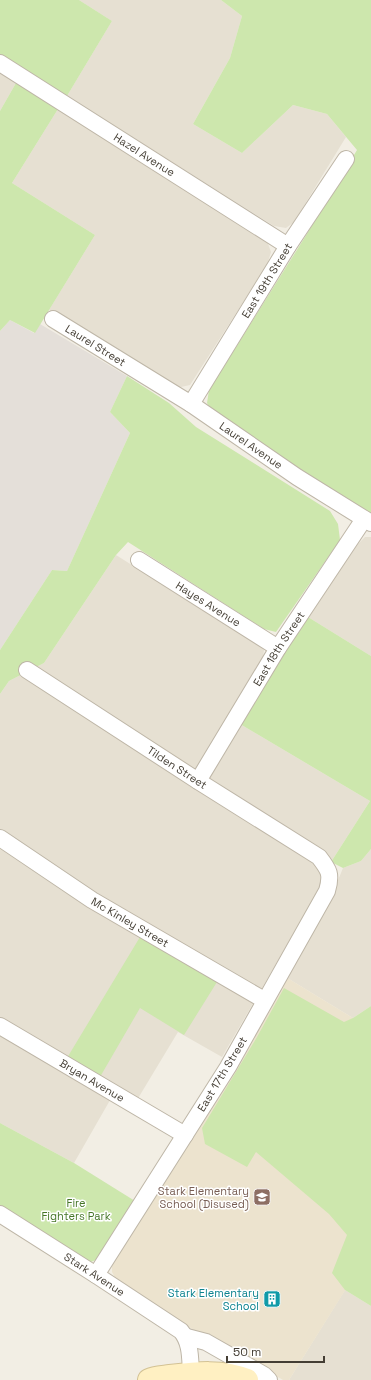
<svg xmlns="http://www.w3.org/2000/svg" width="371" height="1380" viewBox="0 0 371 1380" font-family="'Space Grotesk',sans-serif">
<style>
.residential{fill:#e6e0d2}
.industrial{fill:#e4dfd9}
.education{fill:#ece3ce}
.green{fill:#cde7ad}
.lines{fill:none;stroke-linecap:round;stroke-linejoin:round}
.street-casing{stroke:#beb6a7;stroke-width:18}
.secondary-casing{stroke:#d3c294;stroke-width:24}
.street{stroke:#fff;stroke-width:16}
.secondary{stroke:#fff0c2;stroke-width:22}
.labels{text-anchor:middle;stroke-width:3;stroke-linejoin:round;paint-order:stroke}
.street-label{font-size:11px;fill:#443e34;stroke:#fff}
.education-label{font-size:11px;fill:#785e54;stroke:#fff;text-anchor:end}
.park-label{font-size:11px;fill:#467628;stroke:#fff}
.culture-label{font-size:11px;fill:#0d838f;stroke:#fff;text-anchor:end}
</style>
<rect width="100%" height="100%" fill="#f2eee4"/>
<!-- residential -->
<g class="residential">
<polygon points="79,0 221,0 242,16 230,58 193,124 242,153 293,105 327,114 346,137 294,222 286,228 274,226 67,96 112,21"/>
<polygon points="0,73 16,83 0,111"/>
<polygon points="58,109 267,241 271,252 267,265 190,385 181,387 169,385 49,310 95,235 12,183"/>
<polygon points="365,537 371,537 371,656 308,617 358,544"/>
<polygon points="116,555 257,644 264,650 263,657 228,715 240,724 370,801 322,876 323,883 317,893 222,1057 178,1032 137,1100 117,1088 74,1163 0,1123 0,694 9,681 44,663"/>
<polygon points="371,849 371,1006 353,1018 284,976 328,905 343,868 361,861"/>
<polygon points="345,1290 371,1306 371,1380 289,1380"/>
</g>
<!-- industrial -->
<polygon class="industrial" points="10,320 34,333 40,324 127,376 110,412 130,433 67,571 52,570 0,650 0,331"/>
<!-- education -->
<polygon class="education" points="284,976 371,1029 371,1249 289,1380 283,1380 216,1340 197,1332 117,1281 112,1272 112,1262"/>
<!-- green -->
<g class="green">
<polygon points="0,0 79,0 112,21 67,96 0,54"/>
<polygon points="221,0 371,0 371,516 213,413 207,403 209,390 305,237 357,150 327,114 293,105 242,153 193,124 230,58 242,16"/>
<polygon points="16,83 58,109 12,183 95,235 35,333 10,320 0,331 0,111"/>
<polygon points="127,376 169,403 196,427 330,511 338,524 340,540 276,632 264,629 128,542 116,555 44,663 9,681 0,694 0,650 52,570 67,571 130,433 110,412"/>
<polygon points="308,617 371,656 371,849 361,861 343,868 331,862 370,801 240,724 274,668"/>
<polygon points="140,937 217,982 184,1035 140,1008 100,1077 67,1058"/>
<polygon points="284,988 344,1022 353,1018 371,1006 371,1306 345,1290 332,1273 347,1235 329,1214 256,1152 247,1167 205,1144 202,1128 257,1037"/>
<polygon points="0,1123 74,1163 135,1201 98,1259 91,1262 82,1258 0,1206"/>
</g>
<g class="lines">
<defs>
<g id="street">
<path id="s1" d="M 0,63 L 288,246"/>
<path id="s2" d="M 53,319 L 191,404 L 297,477 L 371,523"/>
<path id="s3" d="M 191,404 L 288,246 L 346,159"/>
<path id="s4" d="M 139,560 L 278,648"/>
<path id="s5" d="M 27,670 L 198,781 L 319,857 C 329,870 332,874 327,891 L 228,1067 L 96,1275"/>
<path id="s6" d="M 198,781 L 278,648 L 364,519"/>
<path id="s7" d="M 0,838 L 92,900 L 264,1000"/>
<path id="s8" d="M 0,1026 L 185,1135"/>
<path id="s9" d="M 0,1214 L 96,1275 L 181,1331 C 191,1343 190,1358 191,1373"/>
<polyline points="187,1337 206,1342 264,1375 269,1380"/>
</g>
<path id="secondary" d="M 149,1380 C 155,1377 163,1377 170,1376 C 196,1373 223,1370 247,1380"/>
</defs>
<!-- street casing -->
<use href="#street" class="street-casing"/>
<!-- secondary casing -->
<use href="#secondary" class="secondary-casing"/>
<!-- street -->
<use href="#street" class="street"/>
<!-- secondary -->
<use href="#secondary" class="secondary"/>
</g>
<!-- icons -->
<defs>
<symbol id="school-square" viewBox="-11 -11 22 22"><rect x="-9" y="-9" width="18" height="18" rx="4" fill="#8d6e63" stroke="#fff"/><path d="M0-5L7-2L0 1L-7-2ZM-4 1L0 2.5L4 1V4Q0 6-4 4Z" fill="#fff"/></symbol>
<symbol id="building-square" viewBox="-11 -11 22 22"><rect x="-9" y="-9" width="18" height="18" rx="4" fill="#0f9aa8" stroke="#fff"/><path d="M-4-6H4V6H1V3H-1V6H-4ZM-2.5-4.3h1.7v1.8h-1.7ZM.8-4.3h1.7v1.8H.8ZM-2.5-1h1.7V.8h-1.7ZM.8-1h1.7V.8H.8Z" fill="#fff"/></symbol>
</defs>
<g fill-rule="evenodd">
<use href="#school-square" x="252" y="1187" width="20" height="20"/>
<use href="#building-square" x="262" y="1289" width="20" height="20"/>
</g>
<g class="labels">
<!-- street labels -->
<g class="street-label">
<text dy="4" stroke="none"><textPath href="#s1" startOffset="171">Hazel Avenue</textPath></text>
<text dy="4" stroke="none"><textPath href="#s3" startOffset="145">East 19th Street</textPath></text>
<text dy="4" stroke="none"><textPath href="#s2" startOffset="50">Laurel Street</textPath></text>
<text dy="4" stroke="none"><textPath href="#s2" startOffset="235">Laurel Avenue</textPath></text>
<text dy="4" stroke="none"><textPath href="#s4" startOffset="82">Hayes Avenue</textPath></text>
<text dy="4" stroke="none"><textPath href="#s6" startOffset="155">East 18th Street</textPath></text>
<text dy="4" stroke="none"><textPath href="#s5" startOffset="179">Tilden Street</textPath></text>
<text dy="4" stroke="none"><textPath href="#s7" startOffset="155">Mc Kinley Street</textPath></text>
<text transform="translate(222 1074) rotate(-59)" y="4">East 17th Street</text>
<text dy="4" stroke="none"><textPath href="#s8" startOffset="107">Bryan Avenue</textPath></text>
<text dy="4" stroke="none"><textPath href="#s9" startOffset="112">Stark Avenue</textPath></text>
</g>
<!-- education labels -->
<g class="education-label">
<text x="249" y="1195">Stark Elementary<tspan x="249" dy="13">School (Disused)</tspan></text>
</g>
<!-- park labels -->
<g class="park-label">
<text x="76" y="1207">Fire<tspan x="76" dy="13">Fighters Park</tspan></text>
</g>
<!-- culture labels -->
<g class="culture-label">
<text x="259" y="1297">Stark Elementary<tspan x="259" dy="13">School</tspan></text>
</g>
</g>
<!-- scale -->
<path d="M227 1356v6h97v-6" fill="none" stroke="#443e34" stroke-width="2"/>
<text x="233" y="1356" font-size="12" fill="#443e34" stroke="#ffffff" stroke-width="3" paint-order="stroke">50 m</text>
</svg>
